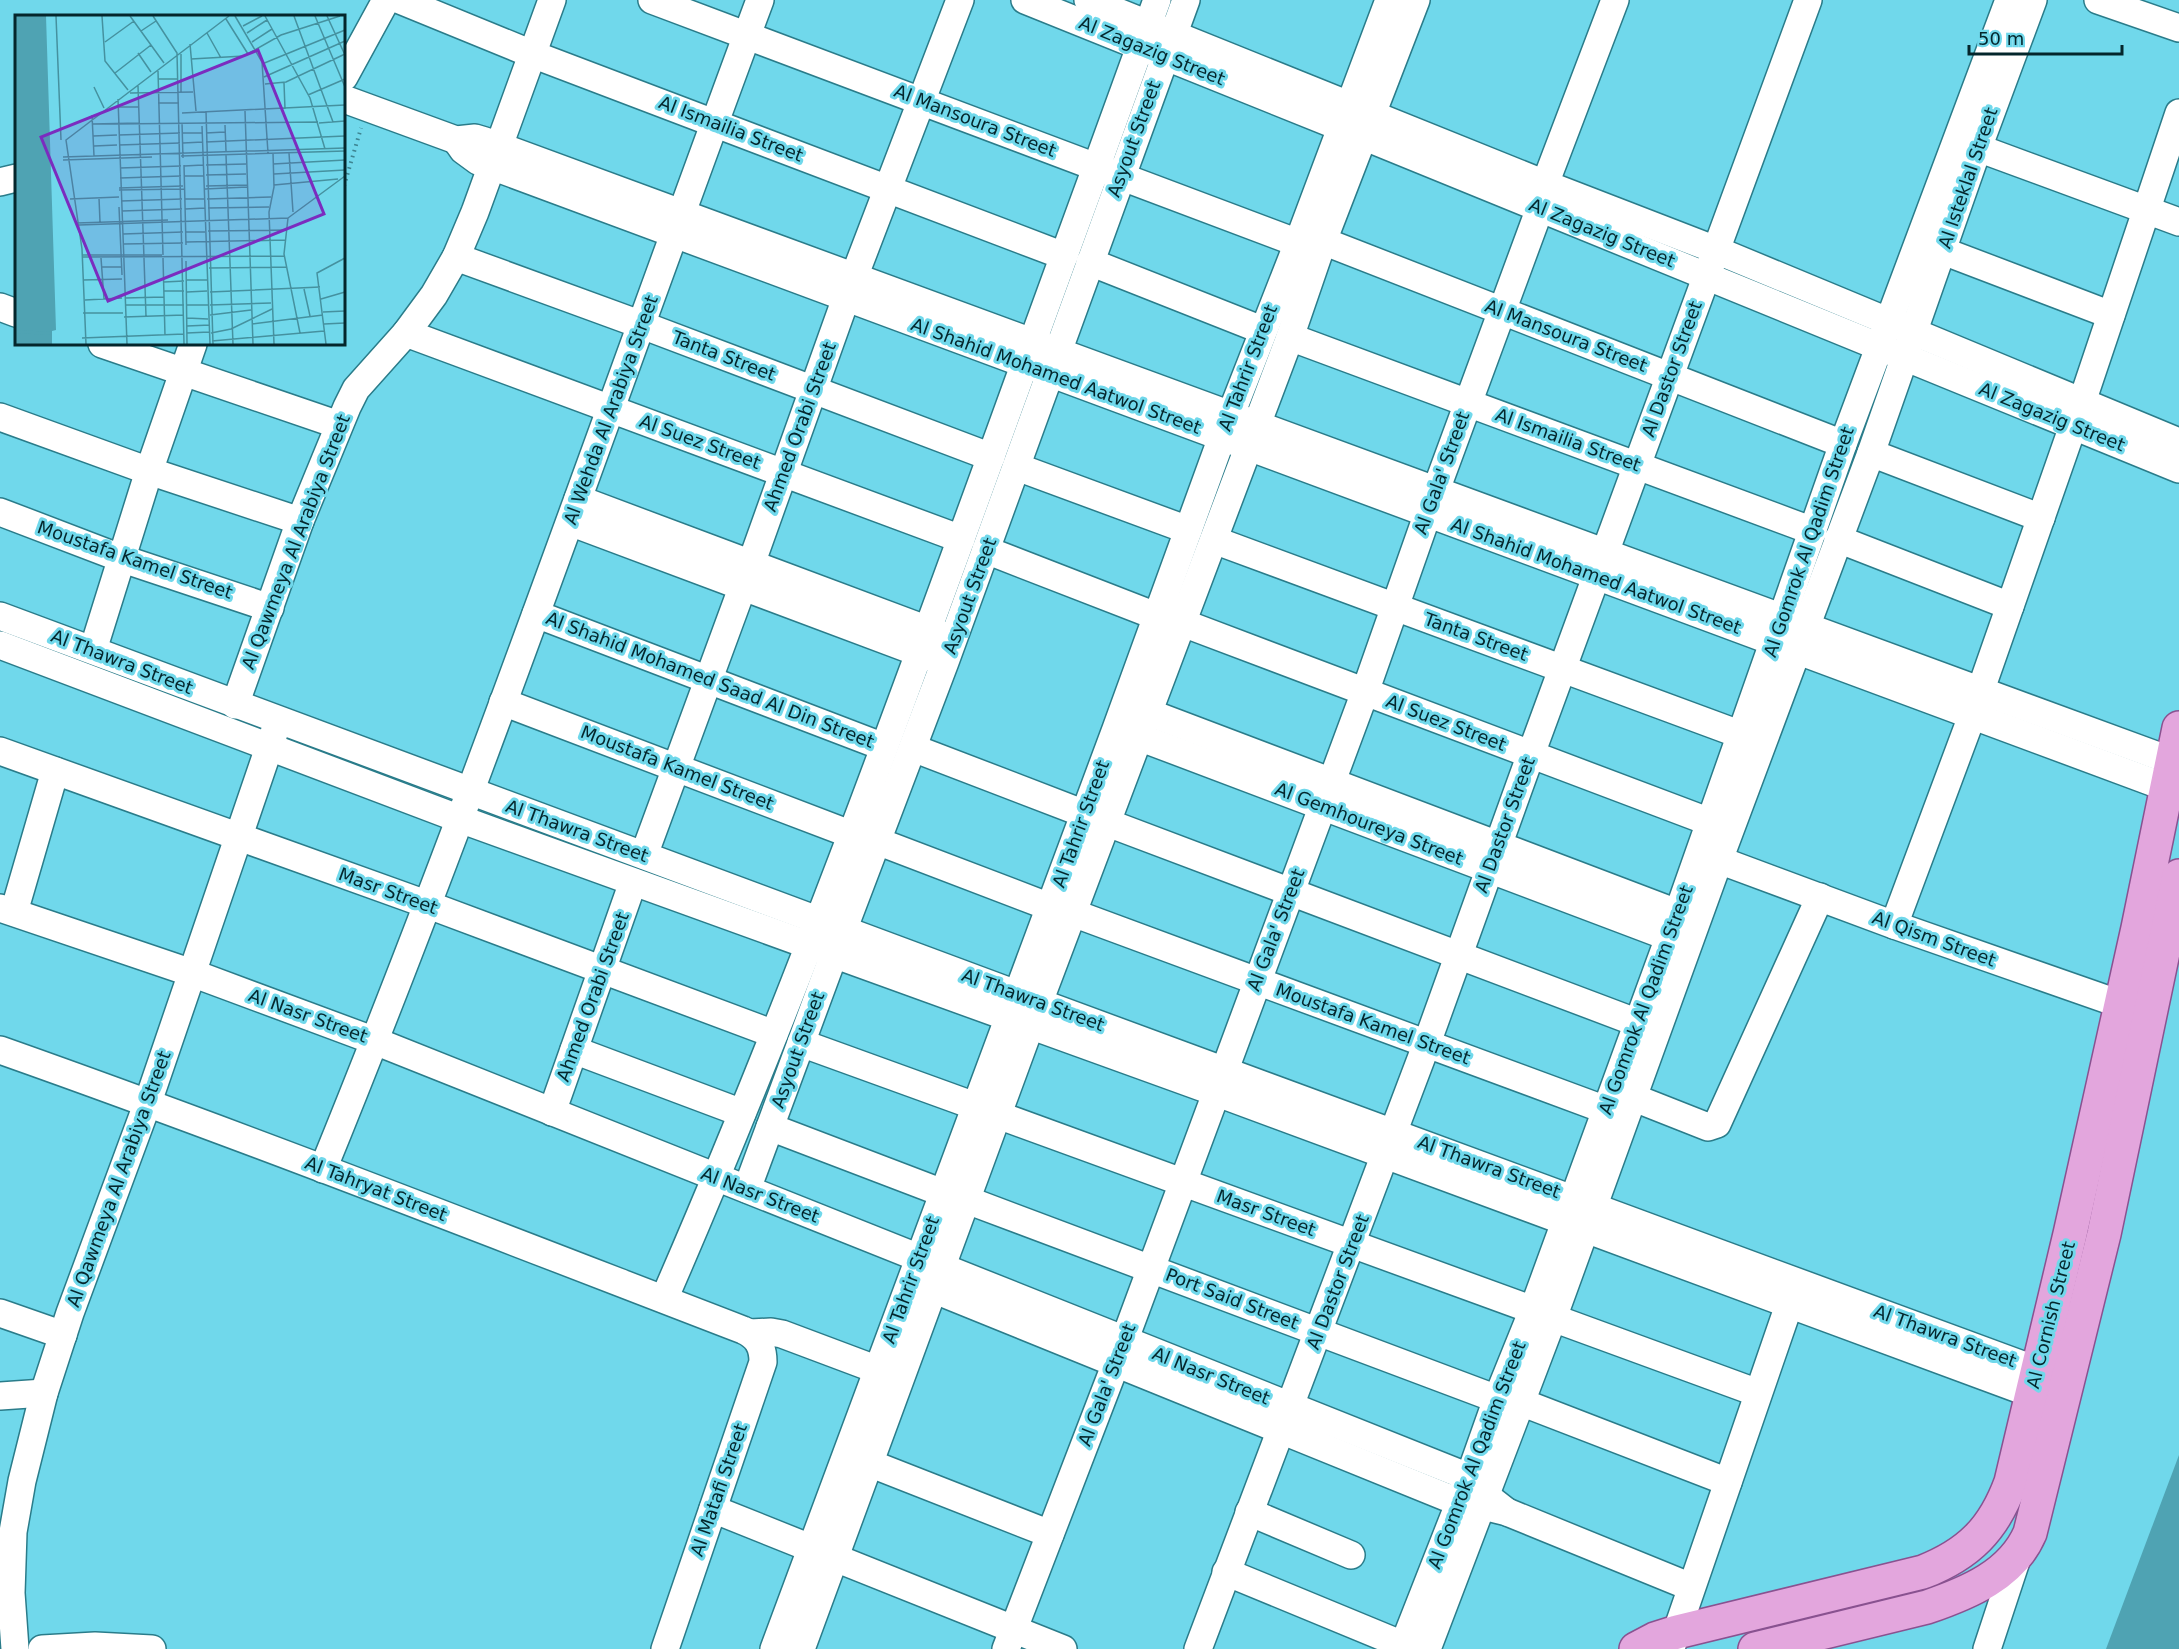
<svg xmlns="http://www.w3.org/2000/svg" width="2179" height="1649" viewBox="0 0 2179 1649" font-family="'DejaVu Sans',sans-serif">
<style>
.water{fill:#4fa3b3}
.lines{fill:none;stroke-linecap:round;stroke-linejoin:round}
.minor-casing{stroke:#2a7c8a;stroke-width:30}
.major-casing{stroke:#895290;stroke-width:36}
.path{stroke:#3d8491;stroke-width:4;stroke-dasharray:1.5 4.5;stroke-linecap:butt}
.minor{stroke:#fff;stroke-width:27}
.major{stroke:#e3a6dd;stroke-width:33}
.labels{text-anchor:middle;stroke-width:6;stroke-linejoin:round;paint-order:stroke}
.street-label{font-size:18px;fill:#04262c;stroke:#70d8eb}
.inset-river{fill:none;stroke:#4fa3b3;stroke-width:3}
.inset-road{fill:none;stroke:#45919f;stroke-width:1.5}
.view{fill:#7b2cbf;fill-opacity:0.15;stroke:#7b2cbf;stroke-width:3}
.inset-edge{fill:none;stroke:#04262c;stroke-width:3}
</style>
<rect width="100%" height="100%" fill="#70d8eb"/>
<!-- water -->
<polygon class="water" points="2179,1455 2179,1649 2106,1649"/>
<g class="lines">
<defs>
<g id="minor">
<polyline points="400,0 532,54 1064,256"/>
<polyline points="652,0 1298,243"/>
<polyline points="1025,0 1363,136 2179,469"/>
<polyline points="1088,0 1545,184 1716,250 2179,442"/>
<polyline points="2098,0 2179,28"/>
<polyline points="344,77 386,0"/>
<polyline points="344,99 456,140 475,138 485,141 2172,761"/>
<polyline points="456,140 463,150 478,161 2168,788"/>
<polyline points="1978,148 2179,222"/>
<polyline points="0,182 16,178"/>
<polyline points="1545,184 1615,0"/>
<polyline points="1323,241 1843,444"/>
<polyline points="1943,251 2111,315"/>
<polyline points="456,257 642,325 991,457"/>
<polyline points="1090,262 1262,330"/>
<polyline points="0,307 16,313"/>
<polyline points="406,333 961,539"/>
<polyline points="1290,337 1813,531"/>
<polyline points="102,344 339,425"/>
<polyline points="2082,402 2179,113"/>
<polyline points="0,417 149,471 300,521"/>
<polyline points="1871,453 2041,518"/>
<polyline points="1017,467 1188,530"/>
<polyline points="578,499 944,636"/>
<polyline points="0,512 123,559 270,608"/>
<polyline points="570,522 936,659"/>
<polyline points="1838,539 2010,606"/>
<polyline points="1214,540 1739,734"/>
<polyline points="986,550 1156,616"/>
<polyline points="536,614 884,747"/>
<polyline points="0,616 1008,991 2055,1377"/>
<polyline points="1183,623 1710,822"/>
<polyline points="0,645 460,819 1215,1092 2051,1401"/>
<polyline points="93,650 149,471 193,344"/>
<polyline points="1980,692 2073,426"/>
<polyline points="503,702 850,834"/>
<polyline points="235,705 300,521 347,407 356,389 406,333 434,295 456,257 475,212 552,0"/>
<polyline points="1134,707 1693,919"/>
<polyline points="1123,731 1685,943"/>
<polyline points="913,748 1085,814"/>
<polyline points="0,751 426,904 774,1034"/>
<polyline points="1108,823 1638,1023"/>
<polyline points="877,841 1050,907"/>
<polyline points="644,855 751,564 846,298 960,0"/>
<polyline points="1719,860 1894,925 2140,1011"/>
<polyline points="0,908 192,973 375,1041 1456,1472 1507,1512"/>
<polyline points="14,912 55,771"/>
<polyline points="1073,913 1606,1110"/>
<polyline points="1894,925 1972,716"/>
<polyline points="801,1043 975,1106"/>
<path d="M 0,1050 C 249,1138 496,1235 743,1330 C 757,1336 763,1346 763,1362 L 665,1649"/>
<polyline points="574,1050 742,1113"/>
<polyline points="1632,1097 1708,1127 1717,1124 1820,897"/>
<polyline points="552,1112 633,882"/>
<polyline points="998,1115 1533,1310"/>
<polyline points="770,1127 943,1193"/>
<path d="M 323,1169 C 480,784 615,390 760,0"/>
<polyline points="747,1189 834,954 945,662 1186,0"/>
<polyline points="967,1200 1497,1399"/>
<polyline points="918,1283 1446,1497 1507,1512 1691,1587"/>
<path d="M 664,1299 C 825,930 956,549 1095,171 C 1116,114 1136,57 1157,0"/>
<polyline points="0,1313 63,1335"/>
<polyline points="1553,1318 1758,1393"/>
<polyline points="750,1333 771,1332 782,1334 878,1370"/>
<polyline points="0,1396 44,1393"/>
<polyline points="1521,1402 1728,1482"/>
<polyline points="869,1463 1050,1534"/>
<polyline points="713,1509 1063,1649"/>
<polyline points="1249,1512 1351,1555"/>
<polyline points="1226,1572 1403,1645"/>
<polyline points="1671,1648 1789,1305"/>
<polyline points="15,1649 11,1593 13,1532 22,1481 44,1393 70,1313 148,1102 275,730"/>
<polyline points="42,1649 95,1646 152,1649"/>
<polyline points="774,1649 1116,729 1222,437 1298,243 1389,0"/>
<polyline points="801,1649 1039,1002 1290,337 1323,241 1416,0"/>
<polyline points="1006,1649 1116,1363 1365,692 1436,490 1540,208"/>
<polyline points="1198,1649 1427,1043 1531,754 1808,0"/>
<polyline points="1402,1649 1468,1481 1497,1399 1533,1310 1678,913 1843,444 2009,0"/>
<polyline points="1427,1649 1553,1318 1719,860 1871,453 1978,148 2033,0"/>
<polyline points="1987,1649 2018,1555"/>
</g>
<g id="major">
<path d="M 1636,1649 L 1655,1639 L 1677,1632 L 1923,1572 C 1969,1554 1994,1529 2011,1482 L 2070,1234 L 2138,928 L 2179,728"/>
<path d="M 1755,1649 L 1927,1607 C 1968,1593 2012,1575 2030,1533 L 2104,1234 L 2179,876"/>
</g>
</defs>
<!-- minor casing -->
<use href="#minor" class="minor-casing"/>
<!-- major casing -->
<use href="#major" class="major-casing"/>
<!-- path -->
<polyline class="path" points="344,186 361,128"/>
<!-- minor -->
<use href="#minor" class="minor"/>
<!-- major -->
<use href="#major" class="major"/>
</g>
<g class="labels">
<!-- street labels -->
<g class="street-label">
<text transform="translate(1152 51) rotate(22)" y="6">Al Zagazig Street</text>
<text transform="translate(975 121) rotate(21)" y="6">Al Mansoura Street</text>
<text transform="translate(731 129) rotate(21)" y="6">Al Ismailia Street</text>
<text transform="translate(1134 139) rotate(-70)" y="6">Asyout Street</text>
<text transform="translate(1968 178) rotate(-71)" y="6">Al Isteklal Street</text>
<text transform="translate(1602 233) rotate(22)" y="6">Al Zagazig Street</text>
<text transform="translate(1566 336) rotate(21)" y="6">Al Mansoura Street</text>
<text transform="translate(724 356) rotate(21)" y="6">Tanta Street</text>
<text transform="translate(1248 368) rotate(-69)" y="6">Al Tahrir Street</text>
<text transform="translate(1672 369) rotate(-70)" y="6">Al Dastor Street</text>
<text transform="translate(1056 376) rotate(20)" y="6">Al Shahid Mohamed Aatwol Street</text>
<text transform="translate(611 410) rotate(-70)" y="6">Al Wehda Al Arabiya Street</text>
<text transform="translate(2052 417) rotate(22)" y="6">Al Zagazig Street</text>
<text transform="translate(800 427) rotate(-70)" y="6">Ahmed Orabi Street</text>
<text transform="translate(1568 440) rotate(20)" y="6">Al Ismailia Street</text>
<text transform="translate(700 442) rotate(20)" y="6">Al Suez Street</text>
<text transform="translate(1442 473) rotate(-70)" y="6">Al Gala' Street</text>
<text transform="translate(296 542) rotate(-69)" y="6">Al Qawmeya Al Arabiya Street</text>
<text transform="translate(1809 542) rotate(-71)" y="6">Al Gomrok Al Qadim Street</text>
<text transform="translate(135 560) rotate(19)" y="6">Moustafa Kamel Street</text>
<text transform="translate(1596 576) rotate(20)" y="6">Al Shahid Mohamed Aatwol Street</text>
<text transform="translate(970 596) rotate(-70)" y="6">Asyout Street</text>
<text transform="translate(1476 637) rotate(20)" y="6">Tanta Street</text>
<text transform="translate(122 662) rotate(21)" y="6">Al Thawra Street</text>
<text transform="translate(710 680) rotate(21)" y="6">Al Shahid Mohamed Saad Al Din Street</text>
<text transform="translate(1446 723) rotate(21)" y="6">Al Suez Street</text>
<text transform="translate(677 768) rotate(21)" y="6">Moustafa Kamel Street</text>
<text transform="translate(1081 824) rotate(-70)" y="6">Al Tahrir Street</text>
<text transform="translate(1369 824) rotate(21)" y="6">Al Gemhoureya Street</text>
<text transform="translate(1505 825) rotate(-70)" y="6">Al Dastor Street</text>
<text transform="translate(577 831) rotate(20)" y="6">Al Thawra Street</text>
<text transform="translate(388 891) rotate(20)" y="6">Masr Street</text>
<text transform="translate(1276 930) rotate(-69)" y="6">Al Gala' Street</text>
<text transform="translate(1934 939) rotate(20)" y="6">Al Qism Street</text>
<text transform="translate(593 997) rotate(-70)" y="6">Ahmed Orabi Street</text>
<text transform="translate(1033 1000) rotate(20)" y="6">Al Thawra Street</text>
<text transform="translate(1646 1000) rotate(-70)" y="6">Al Gomrok Al Qadim Street</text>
<text transform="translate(308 1016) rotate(20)" y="6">Al Nasr Street</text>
<text transform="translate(1373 1024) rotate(20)" y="6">Moustafa Kamel Street</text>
<text transform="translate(798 1050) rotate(-70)" y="6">Asyout Street</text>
<text transform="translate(1489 1167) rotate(20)" y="6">Al Thawra Street</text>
<text transform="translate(119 1179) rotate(-70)" y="6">Al Qawmeya Al Arabiya Street</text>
<text transform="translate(376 1189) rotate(21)" y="6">Al Tahryat Street</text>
<text transform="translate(760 1195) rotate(21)" y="6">Al Nasr Street</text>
<text transform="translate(1266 1213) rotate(20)" y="6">Masr Street</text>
<text transform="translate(911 1280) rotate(-70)" y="6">Al Tahrir Street</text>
<text transform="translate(1338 1282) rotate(-69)" y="6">Al Dastor Street</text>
<text transform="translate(1232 1299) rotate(21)" y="6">Port Said Street</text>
<text transform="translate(2051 1315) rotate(-76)" y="6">Al Cornish Street</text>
<text transform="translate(1945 1336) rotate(20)" y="6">Al Thawra Street</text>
<text transform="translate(1211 1376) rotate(22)" y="6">Al Nasr Street</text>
<text transform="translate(1107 1385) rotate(-69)" y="6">Al Gala' Street</text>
<text transform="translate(1477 1455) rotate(-69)" y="6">Al Gomrok Al Qadim Street</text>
<text transform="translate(719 1490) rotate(-71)" y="6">Al Matafi Street</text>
</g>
</g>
<!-- overview -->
<g transform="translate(15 15)">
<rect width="330" height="330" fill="#70d8eb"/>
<path d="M 0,1 L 31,1 L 41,315 L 37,316 L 37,329 L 0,329 Z" fill="#4fa3b3"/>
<path class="inset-river" d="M 0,317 L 37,318"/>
<path class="inset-road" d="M 41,1 L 46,125M 87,1 L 90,46 L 113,75M 115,1 L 149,48M 138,1 L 162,38 L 169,329M 220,1 L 247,47 L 253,138M 250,1 L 295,83 L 310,134M 279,1 L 318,107M 300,1 L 330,72M 312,1 L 330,40M 211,4 L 233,39M 228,11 L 247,1M 126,16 L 141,6M 192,18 L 206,43M 232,18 L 252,5M 90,27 L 119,6M 237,27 L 257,14M 175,29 L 181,96M 123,38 L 136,57M 166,39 L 166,77M 176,44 L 229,41 L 266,20 L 325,1M 247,49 L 330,15M 143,56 L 148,240M 100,58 L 136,30M 249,62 L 330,26M 143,64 L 163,64M 269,68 L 270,94M 250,69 L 271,67 L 330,39M 123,71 L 131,301M 79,72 L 89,93M 115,78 L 178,77M 293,80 L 330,64M 103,84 L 112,329M 143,88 L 164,88M 104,92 L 124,92M 191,96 L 198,329M 230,96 L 238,329M 167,98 L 330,90M 77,100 L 79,141M 167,108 L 168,143M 304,108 L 330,106M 77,109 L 125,108M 99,109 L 303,107M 210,110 L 211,136M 187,111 L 195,329M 168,118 L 188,118M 191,118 L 210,117M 104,120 L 165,118M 78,121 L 102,120M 191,127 L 330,121M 168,128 L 188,127M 104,130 L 165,128M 79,131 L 102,130M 258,138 L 259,172 L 254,197 L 259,329M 274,138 L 278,197M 211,140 L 218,329M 166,141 L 330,136M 48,142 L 330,133M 48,145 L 137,142M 258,149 L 330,145M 169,150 L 171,230M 191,150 L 231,149M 169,151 L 188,150M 105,153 L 166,151M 259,159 L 330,155M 191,160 L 231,159M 169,161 L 189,161M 105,163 L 166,161M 259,170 L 323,164M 191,171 L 232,170M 104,173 L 168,171M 190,174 L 232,172M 104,175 L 169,174M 84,183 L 85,207M 55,184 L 104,182M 170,184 L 189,184M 192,184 L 256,182M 106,186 L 167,184M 104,192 L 107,260M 193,193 L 254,192M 170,194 L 190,193M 107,196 L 167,194M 273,203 L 269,239 L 285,318M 273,203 L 330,161M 62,208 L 153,205M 64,210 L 273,203M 193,216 L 271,215M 171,217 L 190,217M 108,219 L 168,217M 171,227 L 270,225M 108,229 L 168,228M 68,240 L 147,240M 67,242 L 269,241M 86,243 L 89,284M 148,243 L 150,321M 171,246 L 172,329M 87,252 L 106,252M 194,253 L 272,252M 68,265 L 107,264M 172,265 L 192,265M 149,267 L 169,266M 289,274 L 295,301M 149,276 L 169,276M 172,277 L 192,276M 195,277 L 305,272M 110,283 L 149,282M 306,284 L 330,277M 70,285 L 107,283M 110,290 L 169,290M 172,290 L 193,290M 195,290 L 256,288M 308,297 L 330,296M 68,298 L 108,298M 195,300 L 236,295M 109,302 L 169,300M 172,303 L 193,304M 237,309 L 308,300M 309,309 L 330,308M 172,311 L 195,310M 172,318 L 194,317M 196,318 L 216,314 L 257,294M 67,323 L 169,319M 197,326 L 309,316M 71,329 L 67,234 L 51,125 L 214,1M 311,329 L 302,258 L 330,243"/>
<path class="view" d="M 243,35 L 309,199 L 93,286 L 26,122 Z"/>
<rect width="330" height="330" class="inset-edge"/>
</g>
<!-- scale -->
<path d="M1969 45v9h153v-9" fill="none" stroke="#04262c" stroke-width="3"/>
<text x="1978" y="45" font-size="18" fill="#04262c" stroke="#70d8eb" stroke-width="4.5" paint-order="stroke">50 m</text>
</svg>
